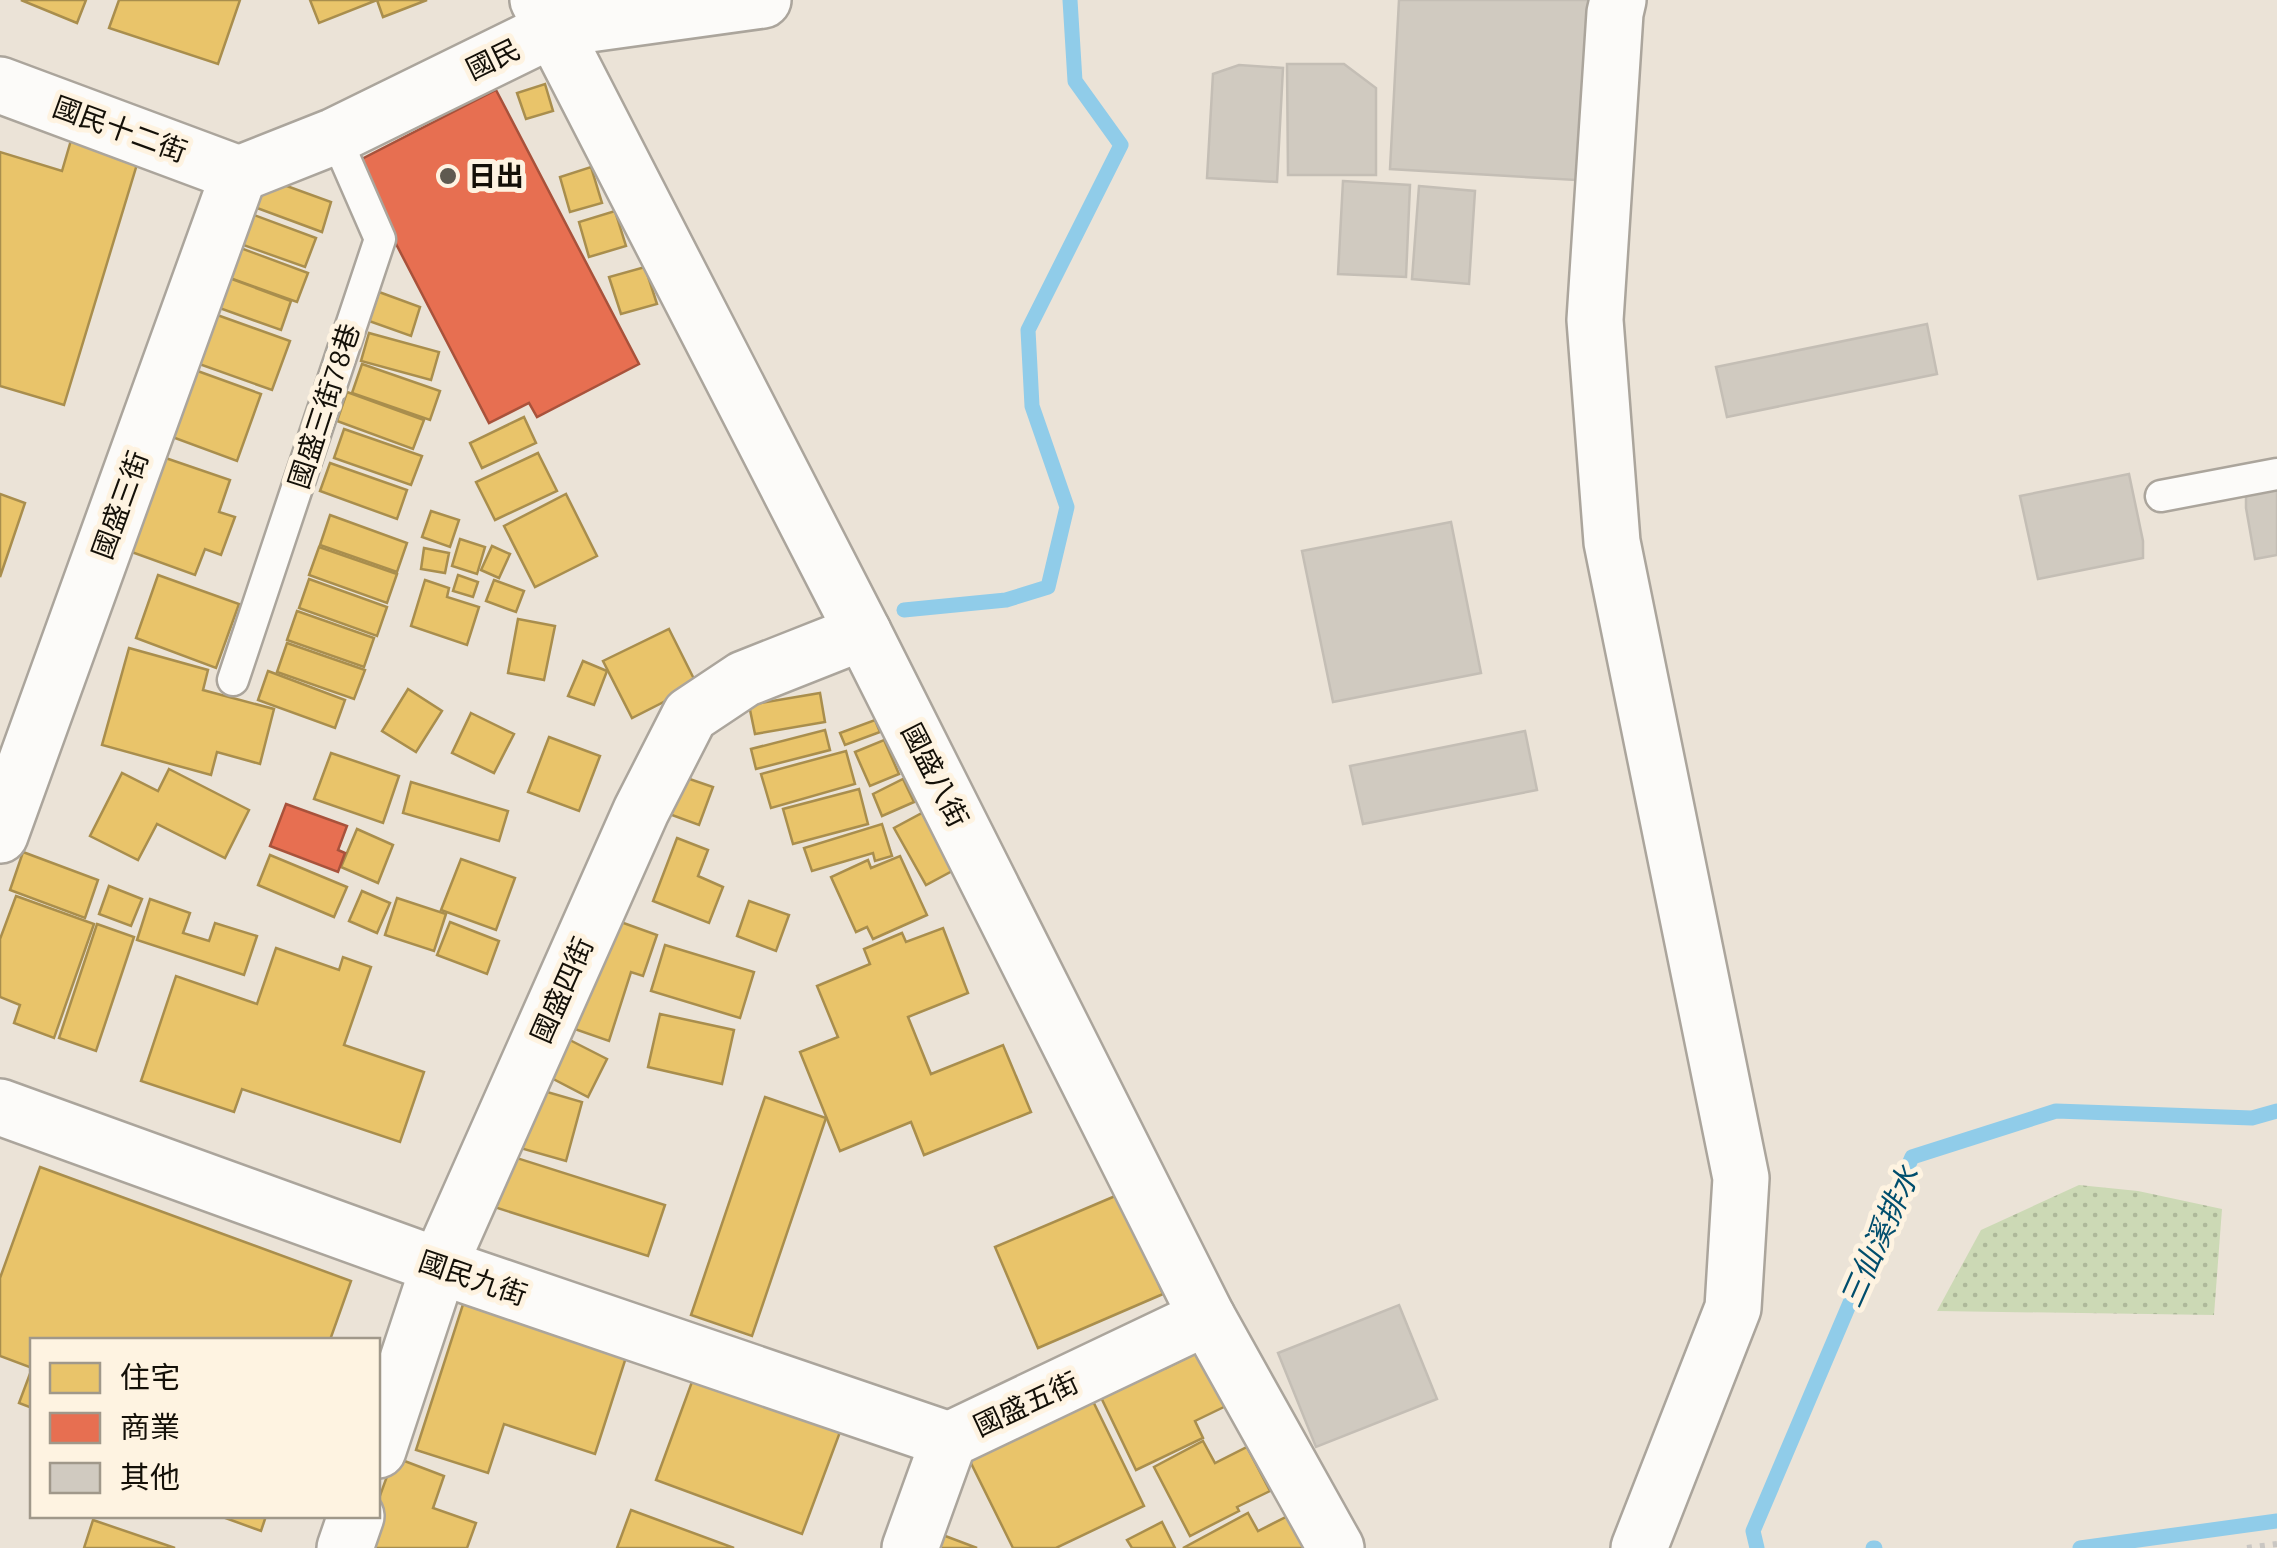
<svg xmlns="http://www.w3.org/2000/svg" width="2277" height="1548" viewBox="0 0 2277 1548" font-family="Ubuntu,'Noto Sans TC',sans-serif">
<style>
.grass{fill:url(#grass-dots)}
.homes{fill:#e9c46a;stroke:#a98e4d;stroke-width:2.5}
.shops{fill:#e76f51;stroke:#a8523b;stroke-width:2.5}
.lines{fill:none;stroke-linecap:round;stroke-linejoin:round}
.stream{stroke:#90cce9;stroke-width:15}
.building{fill:#d0cac0;stroke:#c4beb5;stroke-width:2.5}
.service-casing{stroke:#aba59c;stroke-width:35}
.minor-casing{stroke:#aba59c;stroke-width:60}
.path{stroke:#c9c6c2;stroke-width:6;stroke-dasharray:5 8;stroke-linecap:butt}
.service{stroke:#fcfbf9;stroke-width:30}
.minor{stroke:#fcfbf9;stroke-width:55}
.poi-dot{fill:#5f5a50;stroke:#fef3e1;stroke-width:4}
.labels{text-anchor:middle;stroke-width:10;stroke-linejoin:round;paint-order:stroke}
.street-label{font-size:28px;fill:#141008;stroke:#fef3e1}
.poi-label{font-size:28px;font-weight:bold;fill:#141008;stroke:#fef3e1;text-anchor:start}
.water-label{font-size:30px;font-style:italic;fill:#014e6d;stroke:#fef3e1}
</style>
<defs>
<pattern id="grass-dots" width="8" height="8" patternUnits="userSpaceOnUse" patternTransform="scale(2.5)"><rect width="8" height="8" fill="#ccd9b5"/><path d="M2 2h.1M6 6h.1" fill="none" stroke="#aeb99a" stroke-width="1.8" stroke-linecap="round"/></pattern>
</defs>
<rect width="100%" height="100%" fill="#ebe3d7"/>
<!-- grass -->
<polygon class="grass" points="2079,1185 2138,1191 2222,1209 2214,1315 1937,1311 1981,1230"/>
<!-- homes -->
<g class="homes">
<polygon points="21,0 86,0 77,23"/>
<polygon points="119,0 240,0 218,64 109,28"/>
<polygon points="310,0 427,0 383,17 377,0 319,23"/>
<polygon points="545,84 553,111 526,119 517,93"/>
<polygon points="74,130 141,151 64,405 0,386 0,152 62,171"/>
<polygon points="591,167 602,203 570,212 560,177"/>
<polygon points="251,173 331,202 322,232 241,202"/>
<polygon points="235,208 316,238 305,267 224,238"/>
<polygon points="615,211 626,246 589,257 579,222"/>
<polygon points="227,243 308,273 297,302 216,273"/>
<polygon points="645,267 657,304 621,314 609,277"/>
<polygon points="210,271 291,301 281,330 200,301"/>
<polygon points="379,292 420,307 411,336 369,321"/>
<polygon points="206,311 290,341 272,390 188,360"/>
<polygon points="369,333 439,352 431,380 361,361"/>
<polygon points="362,364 440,391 430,420 352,393"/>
<polygon points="181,365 261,394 237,461 156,431"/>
<polygon points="347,392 424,420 413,449 337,421"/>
<polygon points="524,417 536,443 482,468 470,443"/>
<polygon points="344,429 422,456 411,485 334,458"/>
<polygon points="148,452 230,480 219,512 235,517 221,555 205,549 195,575 115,546"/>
<polygon points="538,453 557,491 495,520 476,482"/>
<polygon points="330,463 407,490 397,519 320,491"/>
<polygon points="0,494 25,503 0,577"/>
<polygon points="566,494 597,556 535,587 504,526"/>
<polygon points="431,511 459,520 450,547 422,537"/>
<polygon points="330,515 407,543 397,572 320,545"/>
<polygon points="460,539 485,547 477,574 452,566"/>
<polygon points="492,546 510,554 499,578 481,570"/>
<polygon points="319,547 397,574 387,603 309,575"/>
<polygon points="424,548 449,553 445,573 421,569"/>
<polygon points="158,575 239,604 216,668 136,638"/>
<polygon points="458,575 478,582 473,597 453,591"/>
<polygon points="309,579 387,607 377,636 299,608"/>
<polygon points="425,580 449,588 447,597 479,607 467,645 411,626"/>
<polygon points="494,580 524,591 516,612 486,601"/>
<polygon points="297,611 374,638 364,667 287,640"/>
<polygon points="518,619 555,626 544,680 508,673"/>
<polygon points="669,629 697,685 632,718 603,661"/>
<polygon points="287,643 365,670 354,699 277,672"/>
<polygon points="129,648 208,670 203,690 274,709 260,764 217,752 211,775 102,745"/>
<polygon points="583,661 607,671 594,705 568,696"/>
<polygon points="268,671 345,700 335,728 258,700"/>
<polygon points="408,689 442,711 416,752 382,731"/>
<polygon points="820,693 825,722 755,734 749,705"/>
<polygon points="471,713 514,734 494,773 452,753"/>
<polygon points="875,720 880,732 845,745 840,733"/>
<polygon points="825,730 830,750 756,769 751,749"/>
<polygon points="549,737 600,756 579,811 528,792"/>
<polygon points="884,740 899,774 870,786 855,752"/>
<polygon points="846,751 855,784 771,808 761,774"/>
<polygon points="331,753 399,776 383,823 314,799"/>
<polygon points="169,769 249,810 225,858 157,824 138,860 90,836 122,773 158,791"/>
<polygon points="675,774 713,787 699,825 661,811"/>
<polygon points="903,779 914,802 882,816 873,794"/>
<polygon points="411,782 508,811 499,841 403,813"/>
<polygon points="859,789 868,824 793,844 783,809"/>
<polygon points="922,813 954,870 926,885 894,828"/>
<polygon points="882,824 892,856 875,861 873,853 812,871 804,848"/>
<polygon points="357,829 393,845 378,883 341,867"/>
<polygon points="677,838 708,850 698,876 723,887 709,923 653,901"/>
<polygon points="23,852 98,880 85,918 10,890"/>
<polygon points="270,855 347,887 334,917 258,885"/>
<polygon points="900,856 927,915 873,939 867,927 856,932 831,877 868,860 871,868"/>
<polygon points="461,859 515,878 496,930 441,910"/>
<polygon points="109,886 142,899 131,926 99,914"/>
<polygon points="362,891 390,903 377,933 349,921"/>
<polygon points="16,896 94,924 54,1038 14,1023 20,1005 0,997 0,939"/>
<polygon points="397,898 446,914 434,951 385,935"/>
<polygon points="150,899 190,913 183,933 209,941 215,923 257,936 244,975 137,940"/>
<polygon points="749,901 789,915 776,951 737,936"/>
<polygon points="604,916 657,935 643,976 631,972 609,1041 566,1026"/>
<polygon points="450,922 499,941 487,974 437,955"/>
<polygon points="97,924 134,937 96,1051 59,1038"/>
<polygon points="943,928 968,993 908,1017 931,1074 1003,1045 1031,1112 924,1155 911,1122 840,1151 800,1052 838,1037 817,986 870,964 864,949 902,933 906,942"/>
<polygon points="665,945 754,972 740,1018 651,991"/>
<polygon points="276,948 339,970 343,957 371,967 344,1045 424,1072 400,1142 242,1089 234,1112 141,1081 176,976 257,1004"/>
<polygon points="660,1014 734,1030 722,1084 648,1067"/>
<polygon points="554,1032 607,1059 588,1097 536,1070"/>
<polygon points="523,1085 582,1102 566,1161 506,1144"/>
<polygon points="765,1097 826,1118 752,1336 691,1315"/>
<polygon points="504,1154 665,1205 648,1256 488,1205"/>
<polygon points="40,1167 351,1281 330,1340 32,1340 32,1368 0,1356 0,1278"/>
<polygon points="1120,1194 1163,1294 1038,1348 995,1247"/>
<polygon points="466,1295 629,1348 595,1454 504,1424 488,1473 416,1450"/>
<polygon points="1202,1350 1228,1405 1195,1421 1203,1438 1136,1470 1096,1387 1160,1356 1166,1368"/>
<polygon points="31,1371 32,1372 32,1408 19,1403"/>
<polygon points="693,1379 840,1432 802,1534 656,1480"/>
<polygon points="1088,1391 1144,1506 1056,1548 1013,1548 965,1451"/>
<polygon points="1203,1441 1215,1463 1247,1447 1270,1491 1237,1507 1239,1511 1190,1536 1154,1467"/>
<polygon points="394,1457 444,1476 433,1508 476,1523 467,1548 361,1548"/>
<polygon points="631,1510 734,1548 617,1548"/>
<polygon points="1248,1513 1258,1531 1292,1514 1309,1548 1183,1548"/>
<polygon points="220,1516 266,1516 261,1531"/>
<polygon points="93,1520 175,1548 84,1548"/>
<polygon points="1162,1522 1175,1548 1132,1548 1127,1540"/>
<polygon points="932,1531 977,1548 926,1548"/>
</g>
<!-- shops -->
<g class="shops">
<polygon points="496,90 639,364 537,417 529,403 489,423 354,163"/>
<polygon points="286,804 347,826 338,850 345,853 338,872 270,846"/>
</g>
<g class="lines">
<!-- stream -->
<g class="stream">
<polyline points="904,610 1006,600 1048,587 1067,507 1032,406 1028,330 1121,145 1075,81 1070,0"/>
<polyline points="1757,1548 1753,1531 1912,1157 2056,1111 2252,1118 2277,1111"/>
<polyline points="1873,1548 1875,1548"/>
<polyline points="2080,1548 2277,1521"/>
</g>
</g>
<!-- building -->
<g class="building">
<polygon points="1399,0 1603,0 1593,181 1390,169"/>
<polygon points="1287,64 1344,64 1376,88 1376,175 1288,175"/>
<polygon points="1239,65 1283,68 1277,182 1207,178 1213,74"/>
<polygon points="1343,181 1410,185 1406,277 1338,274"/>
<polygon points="1419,186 1475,191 1469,284 1412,279"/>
<polygon points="1927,324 1937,374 1727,417 1716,367"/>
<polygon points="2129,474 2143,541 2143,558 2038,579 2020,496"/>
<polygon points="2277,486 2277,555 2255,559 2246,508 2246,492"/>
<polygon points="1451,522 1481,673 1333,702 1302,551"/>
<polygon points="1525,731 1537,790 1363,824 1350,766"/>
<polygon points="1399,1305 1437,1399 1316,1447 1278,1353"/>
</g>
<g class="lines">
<defs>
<g id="service">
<polyline points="2161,496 2277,474"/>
<polyline points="233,680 380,239 335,136"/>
</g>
<g id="minor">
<polyline points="538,0 863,632 1207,1317 1336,1548"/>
<polyline points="1618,0 1615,13 1595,320 1612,542 1741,1178 1733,1308 1639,1548"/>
<polyline points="0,85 239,174"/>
<polyline points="239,174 335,136 553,29 763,0"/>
<polyline points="0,835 239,174"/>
<polyline points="0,1107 439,1266 949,1440"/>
<polyline points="378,1450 439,1266 641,811 690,715 744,679 863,632"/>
<polyline points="345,1548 356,1516"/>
<polyline points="910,1548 949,1440 1207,1317"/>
</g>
</defs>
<!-- service casing -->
<use href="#service" class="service-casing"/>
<!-- minor casing -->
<use href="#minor" class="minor-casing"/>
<!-- path -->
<polyline class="path" points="2247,1548 2277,1544"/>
<!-- service -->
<use href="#service" class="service"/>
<!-- minor -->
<use href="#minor" class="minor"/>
</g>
<!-- markers -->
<circle class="poi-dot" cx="448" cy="176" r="10"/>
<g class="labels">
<!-- street labels -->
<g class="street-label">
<text transform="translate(493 59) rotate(-26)" y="10">國民</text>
<text transform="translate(120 129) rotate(20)" y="10">國民十二街</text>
<text transform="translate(324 406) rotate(-72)" y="10">國盛三街78巷</text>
<text transform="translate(120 505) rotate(-70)" y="10">國盛三街</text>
<text transform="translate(935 775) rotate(63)" y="10">國盛八街</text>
<text transform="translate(562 990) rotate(-66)" y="10">國盛四街</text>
<text transform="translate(473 1278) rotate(19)" y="10">國民九街</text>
<text transform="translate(1026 1404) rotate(-25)" y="10">國盛五街</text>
</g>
<!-- poi labels -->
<g class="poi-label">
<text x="468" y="186">日出</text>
</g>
<!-- water labels -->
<g class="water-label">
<text transform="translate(1880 1237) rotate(-66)" y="10">三仙溪排水</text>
</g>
</g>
<!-- legend -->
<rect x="30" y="1338" width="350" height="180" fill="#fef3e1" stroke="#a0988a" stroke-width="2.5"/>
<rect x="50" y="1363" width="50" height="30" fill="#e9c46a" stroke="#a0988a" stroke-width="2.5"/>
<text x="120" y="1388" font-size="30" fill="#141008">住宅</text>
<rect x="50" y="1413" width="50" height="30" fill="#e76f51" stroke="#a0988a" stroke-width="2.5"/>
<text x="120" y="1438" font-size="30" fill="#141008">商業</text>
<rect x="50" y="1463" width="50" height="30" fill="#d0cac0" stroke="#a0988a" stroke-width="2.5"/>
<text x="120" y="1488" font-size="30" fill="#141008">其他</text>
</svg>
